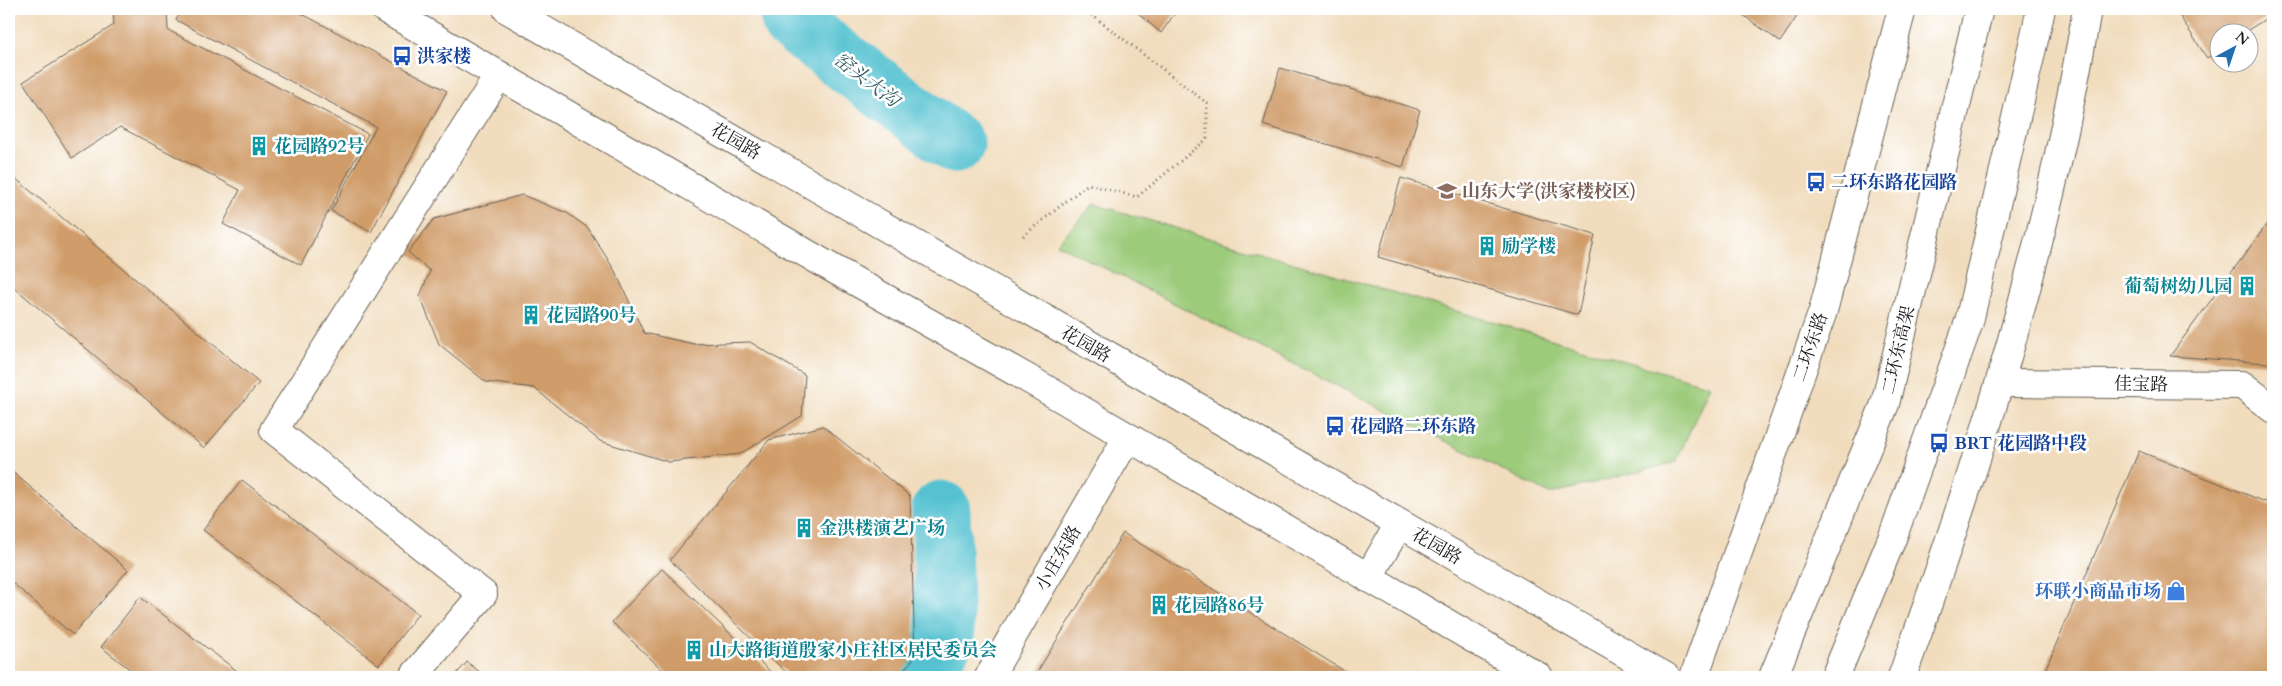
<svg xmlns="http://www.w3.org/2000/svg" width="2282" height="686" viewBox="0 0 2282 686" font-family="Cardo,'Noto Serif SC',serif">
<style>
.green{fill:#9ccb7a;stroke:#5c744b}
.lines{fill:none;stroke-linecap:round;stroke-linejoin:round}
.river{stroke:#57c2d1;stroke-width:59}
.building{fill:#d09d6a}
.minor-casing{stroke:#676055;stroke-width:30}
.major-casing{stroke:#676055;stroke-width:30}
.highway-casing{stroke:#676055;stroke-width:30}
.path{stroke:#676055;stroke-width:3;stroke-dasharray:1 4;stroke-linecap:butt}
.minor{stroke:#fff;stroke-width:28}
.major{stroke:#fff;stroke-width:28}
.highway{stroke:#fff;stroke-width:28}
.labels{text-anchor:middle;stroke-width:5;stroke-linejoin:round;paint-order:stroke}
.transit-label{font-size:18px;font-weight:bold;fill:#164399;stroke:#fff;text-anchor:start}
.street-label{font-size:18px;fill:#1c1c1c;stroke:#fff}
.culture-label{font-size:18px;font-weight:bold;fill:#0d838f;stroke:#fff;text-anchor:start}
.education-label{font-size:18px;font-weight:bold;fill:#785e54;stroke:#fff;text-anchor:start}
.shop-label{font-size:18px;font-weight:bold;fill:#366cbe;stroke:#fff;text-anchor:end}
.water-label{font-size:19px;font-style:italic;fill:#345e64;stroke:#fff}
</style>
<rect width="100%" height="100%" fill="#fff"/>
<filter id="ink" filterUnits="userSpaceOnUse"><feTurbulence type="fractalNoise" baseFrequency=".02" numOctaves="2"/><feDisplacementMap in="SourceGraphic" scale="10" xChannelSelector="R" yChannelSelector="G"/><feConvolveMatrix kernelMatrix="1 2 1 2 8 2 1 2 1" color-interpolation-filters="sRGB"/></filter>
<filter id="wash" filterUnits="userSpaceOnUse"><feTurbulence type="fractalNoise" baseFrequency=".0096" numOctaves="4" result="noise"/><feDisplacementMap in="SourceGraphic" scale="20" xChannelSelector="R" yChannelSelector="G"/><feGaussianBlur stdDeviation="1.12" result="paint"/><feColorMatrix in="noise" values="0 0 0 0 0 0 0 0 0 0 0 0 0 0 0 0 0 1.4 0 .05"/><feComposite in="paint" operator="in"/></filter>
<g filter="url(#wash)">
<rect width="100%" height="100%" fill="#f1ddbe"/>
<!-- green -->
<polygon class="green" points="1094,204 1710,386 1676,462 1550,494 1057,244"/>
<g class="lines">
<!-- river -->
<g class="river">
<polyline points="788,9 791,22 955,144"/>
<polyline points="924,677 945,638 941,510"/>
</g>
</g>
<g id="blocks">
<!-- building -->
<g class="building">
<polygon points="113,9 167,9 168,30 368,134 301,265 223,224 240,190 120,127 72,158 23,82 114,25"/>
<polygon points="183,9 293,9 447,91 371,232 331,211 376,127 176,20"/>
<polygon points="1133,9 1178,9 1161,33"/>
<polygon points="1735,9 1802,9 1780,42"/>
<polygon points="2175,9 2273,9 2273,14 2245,32 2220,32 2220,49 2207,58"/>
<polygon points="1280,68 1420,110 1403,167 1263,125"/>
<polygon points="9,173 259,383 204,448 9,283"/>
<polygon points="1401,178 1595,235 1578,315 1378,257"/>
<polygon points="522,195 567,213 588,228 615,271 644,333 694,344 750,342 805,375 802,416 740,454 669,462 600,441 534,388 486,382 439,344 420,296 430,271 408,252 434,219"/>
<polygon points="2273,216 2273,367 2267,363 2170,356"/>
<polygon points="823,426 910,496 915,657 898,677 791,677 670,560 769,440"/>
<polygon points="2139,451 2273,505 2273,677 2042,677"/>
<polygon points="9,469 128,570 73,635 9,580"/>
<polygon points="242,480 418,614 379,665 203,530"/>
<polygon points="1123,533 1354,677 1034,677"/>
<polygon points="662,569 776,677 670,677 612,622"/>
<polygon points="140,597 245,677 140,677 101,647"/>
<polygon points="467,662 486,677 454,677"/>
</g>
</g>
</g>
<g filter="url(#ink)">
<use href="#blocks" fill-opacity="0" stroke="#676055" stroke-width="1"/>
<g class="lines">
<defs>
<g id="minor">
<polyline points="2001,383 2242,385 2273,409"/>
<polyline points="413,677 483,594 274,430 499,75"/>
<polyline points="989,677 1127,438"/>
</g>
<g id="major">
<polyline points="385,9 830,267 1032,381 1539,677"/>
<polyline points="507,9 1666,677"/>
<polyline points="1368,578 1399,524"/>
</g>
<g id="highway">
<polyline points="1694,677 1823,311 1902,9"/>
<polyline points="1773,677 1885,404 1979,9"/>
<polyline points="1835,677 1893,536 1969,322 2041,9"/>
<path d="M 1902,677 C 1980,460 2050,237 2087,9"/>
</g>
</defs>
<!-- minor casing -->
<use href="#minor" class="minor-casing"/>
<!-- major casing -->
<use href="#major" class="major-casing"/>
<!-- highway casing -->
<use href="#highway" class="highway-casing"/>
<!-- path -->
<polyline class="path" points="1023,236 1088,184 1137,197 1207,139 1207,103 1084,9"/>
<!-- minor -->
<use href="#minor" class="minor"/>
<!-- major -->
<use href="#major" class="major"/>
<!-- highway -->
<use href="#highway" class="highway"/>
</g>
</g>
<!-- icons -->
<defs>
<symbol id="bus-bare" viewBox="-9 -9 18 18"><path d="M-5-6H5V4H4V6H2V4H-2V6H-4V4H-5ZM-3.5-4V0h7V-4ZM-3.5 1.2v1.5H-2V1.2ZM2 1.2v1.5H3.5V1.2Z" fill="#1a4fb4" stroke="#fff" stroke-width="2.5" paint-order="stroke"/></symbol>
<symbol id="building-bare" viewBox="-9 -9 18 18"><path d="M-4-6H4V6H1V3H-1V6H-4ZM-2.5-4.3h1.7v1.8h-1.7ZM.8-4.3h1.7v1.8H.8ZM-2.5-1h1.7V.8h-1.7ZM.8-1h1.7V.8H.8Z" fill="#0f9aa8" stroke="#fff" stroke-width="2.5" paint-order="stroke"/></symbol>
<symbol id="university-bare" viewBox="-9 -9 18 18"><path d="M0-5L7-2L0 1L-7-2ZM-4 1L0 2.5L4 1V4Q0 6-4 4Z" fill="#8d6e63" stroke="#fff" stroke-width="2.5" paint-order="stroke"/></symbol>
<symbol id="shop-bare" viewBox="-9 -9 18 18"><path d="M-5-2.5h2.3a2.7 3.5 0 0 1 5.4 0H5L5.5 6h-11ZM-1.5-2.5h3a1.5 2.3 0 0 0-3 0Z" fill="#3f7fe0" stroke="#fff" stroke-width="2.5" paint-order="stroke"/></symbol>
</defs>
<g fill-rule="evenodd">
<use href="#bus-bare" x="388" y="42" width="28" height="28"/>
<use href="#building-bare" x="245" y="132" width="28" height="28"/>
<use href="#bus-bare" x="1802" y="168" width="28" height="28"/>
<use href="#university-bare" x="1433" y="177" width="28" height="28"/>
<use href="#building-bare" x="1473" y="232" width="28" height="28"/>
<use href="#building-bare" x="2233" y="272" width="28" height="28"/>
<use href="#building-bare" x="517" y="301" width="28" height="28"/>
<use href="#bus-bare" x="1321" y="412" width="28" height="28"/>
<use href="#bus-bare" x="1925" y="429" width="28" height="28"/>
<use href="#building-bare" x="790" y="514" width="28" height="28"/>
<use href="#shop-bare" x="2162" y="577" width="28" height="28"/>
<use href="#building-bare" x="1145" y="591" width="28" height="28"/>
<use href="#building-bare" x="680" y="636" width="28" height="28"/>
</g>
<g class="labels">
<!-- transit labels -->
<g class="transit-label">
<text x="417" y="62">洪家楼</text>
<text x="1831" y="188">二环东路花园路</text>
<text x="1350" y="432">花园路二环东路</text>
<text x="1954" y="449">BRT 花园路中段</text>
</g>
<!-- street labels -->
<g class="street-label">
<text transform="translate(736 141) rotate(30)" y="6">花园路</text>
<text transform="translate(1086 344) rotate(30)" y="6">花园路</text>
<text transform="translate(1810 347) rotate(-71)" y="6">二环东路</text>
<text transform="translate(1898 350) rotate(-77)" y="6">二环东高架</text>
<text transform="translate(2141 384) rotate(1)" y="6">佳宝路</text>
<text transform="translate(1437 546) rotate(30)" y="6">花园路</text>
<text transform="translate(1058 558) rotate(-60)" y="6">小庄东路</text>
</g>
<!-- culture labels -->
<g class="culture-label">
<text x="274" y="152">花园路92号</text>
<text x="1502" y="252">励学楼</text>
<text x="2232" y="292" text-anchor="end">葡萄树幼儿园</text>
<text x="546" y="321">花园路90号</text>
<text x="819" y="534">金洪楼演艺广场</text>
<text x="1174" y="611">花园路86号</text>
<text x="709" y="656">山大路街道殷家小庄社区居民委员会</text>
</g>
<!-- education labels -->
<g class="education-label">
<text x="1462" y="197">山东大学(洪家楼校区)</text>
</g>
<!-- shop labels -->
<g class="shop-label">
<text x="2161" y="597">环联小商品市场</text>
</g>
<!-- water labels -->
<g class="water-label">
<text transform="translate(867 79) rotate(37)" y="7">窑头大沟</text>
</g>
</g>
<!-- margin -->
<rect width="2282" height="686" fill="none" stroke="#fff" stroke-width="30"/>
<!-- north arrow -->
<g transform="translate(2234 48) rotate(40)"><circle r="24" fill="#ffffff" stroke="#a4a4a4"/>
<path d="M0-4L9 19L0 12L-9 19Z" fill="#1f6fb2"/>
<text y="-8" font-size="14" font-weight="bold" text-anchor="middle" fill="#1c1c1c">N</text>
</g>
</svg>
